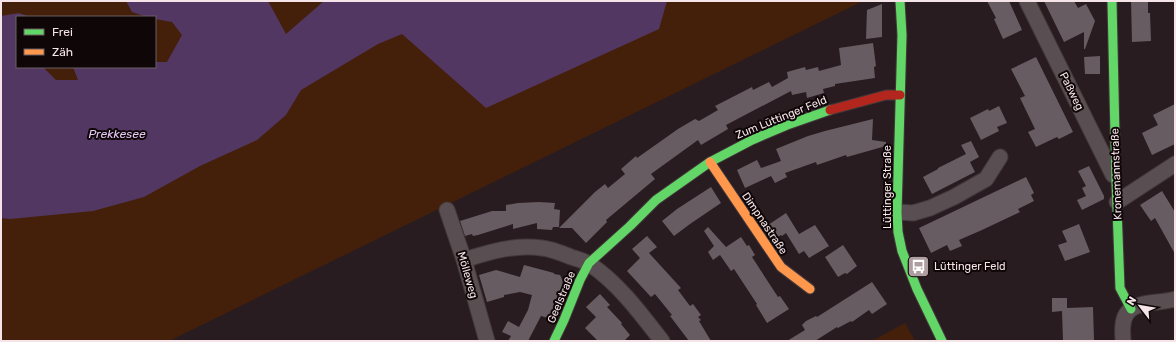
<svg xmlns="http://www.w3.org/2000/svg" width="1176" height="342" viewBox="0 0 1176 342" font-family="Rubik,sans-serif">
<style>
.green{fill:#44200a;fill-rule:evenodd}
.water{fill:#533763}
.building{fill:#675c61}
.lines{fill:none;stroke-linecap:round;stroke-linejoin:round}
.street-casing{stroke:#42383a;stroke-width:17}
.fast-casing{stroke:#42383a;stroke-width:11}
.slow-casing{stroke:#42383a;stroke-width:11}
.jam-casing{stroke:#42383a;stroke-width:11}
.street{stroke:#594e51;stroke-width:15}
.fast{stroke:#63d668;stroke-width:9}
.slow{stroke:#ff974d;stroke-width:9}
.jam{stroke:#b3261e;stroke-width:9}
.labels{text-anchor:middle;stroke-width:4;stroke-linejoin:round;paint-order:stroke}
.street-label{font-size:11px;fill:#f5e4e8;stroke:#0f0608}
.poi-label{font-size:11px;fill:#f5e4e8;stroke:#0f0608;text-anchor:start}
.water-label{font-size:12px;font-style:italic;fill:#e6cbf9;stroke:#0f0608}
</style>
<rect width="100%" height="100%" fill="#291c20"/>
<!-- green -->
<g class="green">
<path d="M 1,1 L 863,1 L 169,341 L 1,341 ZM 17,17 L 155,17 L 155,67 L 17,67 Z"/>
<polygon points="905,323 915,341 872,341"/>
</g>
<!-- water -->
<polygon class="water" points="126,1 268,1 286,34 324,1 667,1 659,29 486,108 402,34 378,44 301,90 286,115 257,140 200,166 144,197 93,211 10,219 1,218 1,16 19,13 30,17 17,17 17,67 43,67 56,80 78,80 73,67 155,67 155,62 167,62 182,35 172,22 155,19 155,17 147,17 132,12"/>
<!-- building -->
<g class="building">
<polygon points="987,1 1009,1 1022,30 1003,39 994,19 996,18"/>
<polygon points="1044,1 1074,1 1078,8 1086,4 1095,21 1085,49 1084,49 1084,32 1064,42"/>
<polygon points="1131,1 1148,1 1148,13 1150,13 1151,41 1132,42"/>
<polygon points="882,4 882,37 866,39 867,10"/>
<polygon points="873,43 876,66 874,67 875,78 835,84 835,86 823,89 824,93 807,98 806,92 792,95 791,91 726,125 728,129 701,145 698,140 651,174 655,179 606,220 607,222 586,243 572,228 559,228 595,192 605,184 608,188 625,174 621,169 636,156 637,158 678,129 695,119 699,121 718,110 715,106 752,87 753,90 769,82 772,87 788,78 787,72 805,67 806,70 818,67 819,71 841,65 839,48"/>
<polygon points="1100,56 1100,74 1085,74 1084,57"/>
<polygon points="1036,57 1073,132 1059,139 1057,137 1036,147 1028,132 1035,129 1020,98 1025,96 1011,69"/>
<polygon points="1175,104 1175,144 1152,155 1142,133 1158,125 1153,115"/>
<polygon points="999,106 1007,123 997,127 999,131 981,140 970,118 988,109 989,111"/>
<polygon points="873,119 872,140 886,142 886,146 847,157 846,155 817,165 816,162 785,173 787,177 775,183 771,176 745,188 737,170 757,160 761,168 781,161 776,149 808,136 825,131"/>
<polygon points="971,141 979,157 970,162 975,172 932,194 923,177 938,169 938,168 966,154 961,145"/>
<polygon points="1089,166 1104,196 1104,199 1082,210 1077,200 1086,196 1082,188 1086,186 1078,171"/>
<polygon points="1026,177 1034,193 1031,195 1034,201 1018,209 1020,212 982,230 959,240 962,246 950,251 947,245 931,253 919,228"/>
<polygon points="711,187 721,203 690,224 674,236 662,221 677,209"/>
<polygon points="1162,191 1175,212 1175,254 1155,218 1151,221 1140,205"/>
<polygon points="539,202 555,203 554,209 560,210 559,227 553,227 552,230 537,229 537,223 513,229 513,224 478,235 473,236 472,234 465,236 460,221 492,211 506,211 506,205 518,203"/>
<polygon points="786,213 799,234 815,225 829,246 809,258 804,251 799,254 786,233 782,236 781,235 776,238 768,225"/>
<polygon points="1079,224 1090,252 1065,261 1058,245 1067,242 1062,231"/>
<polygon points="708,227 726,247 741,237 747,246 749,245 755,255 752,257 778,297 780,296 789,309 767,323 756,305 757,304 734,269 731,271 720,255 713,260 708,252 714,246 704,231"/>
<polygon points="647,236 657,247 649,253 681,288 678,290 690,306 693,304 701,315 698,317 701,320 699,321 711,341 689,341 670,316 672,315 655,294 651,297 627,271 640,258 632,249"/>
<polygon points="843,245 857,266 847,274 845,273 838,277 825,257"/>
<polygon points="524,265 554,273 554,274 560,275 563,281 557,305 556,307 554,307 551,319 541,316 528,341 508,341 511,336 502,332 508,321 519,327 528,310 532,295 520,292 504,295 504,297 487,302 479,275 496,270 520,277"/>
<polygon points="872,282 887,304 872,314 869,310 852,322 851,321 838,328 837,327 815,341 787,341 805,330 802,325 806,321 816,316 817,317"/>
<polygon points="600,294 610,305 607,307 622,323 621,324 630,335 624,341 598,341 585,328 596,317 586,307"/>
<polygon points="1052,298 1067,298 1067,308 1093,307 1094,341 1063,341 1062,311 1052,312"/>
</g>
<g class="lines">
<defs>
<g id="street">
<polyline points="1027,1 1113,175"/>
<polyline points="1117,202 1175,164"/>
<polyline points="447,210 464,260 487,341"/>
<polyline points="897,212 913,213 930,208 954,197 986,179 1000,157"/>
<path d="M 464,260 C 489,252 515,244 542,248 C 552,249 561,253 571,257 C 577,259 585,261 591,265 C 619,284 641,314 662,341"/>
<path d="M 1123,341 C 1123,336 1122,330 1123,325 C 1125,298 1157,305 1175,299"/>
</g>
<g id="fast">
<polyline points="900,1 902,35 897,212 898,232 902,251 917,289 942,341"/>
<polyline points="1112,1 1116,181 1120,288 1131,309"/>
<polyline points="554,341 564,320 580,280 589,263 630,226 656,200 710,162 752,140 787,125 830,110"/>
</g>
<polyline id="slow" points="710,162 781,267 810,289"/>
<polyline id="jam" points="830,110 886,95 900,95"/>
</defs>
<!-- street casing -->
<use href="#street" class="street-casing"/>
<!-- fast casing -->
<use href="#fast" class="fast-casing"/>
<!-- slow casing -->
<use href="#slow" class="slow-casing"/>
<!-- jam casing -->
<use href="#jam" class="jam-casing"/>
<!-- street -->
<use href="#street" class="street"/>
<!-- fast -->
<use href="#fast" class="fast"/>
<!-- slow -->
<use href="#slow" class="slow"/>
<!-- jam -->
<use href="#jam" class="jam"/>
</g>
<!-- icons -->
<defs>
<symbol id="bus-square" viewBox="-11 -11 22 22"><rect x="-9" y="-9" width="18" height="18" rx="4" fill="#ae9ea2" stroke="#0f0608"/><path d="M-5-6H5V4H4V6H2V4H-2V6H-4V4H-5ZM-3.5-4V0h7V-4ZM-3.5 1.2v1.5H-2V1.2ZM2 1.2v1.5H3.5V1.2Z" fill="#fff"/></symbol>
</defs>
<g fill-rule="evenodd">
<use href="#bus-square" x="906" y="254" width="25" height="25"/>
</g>
<g class="labels">
<!-- street labels -->
<g class="street-label">
<text transform="translate(1072 91) rotate(64)" y="4">Paßweg</text>
<text transform="translate(781 117) rotate(-22)" y="4">Zum Lüttinger Feld</text>
<text transform="translate(1116 174) rotate(-92)" y="4">Kronemannstraße</text>
<text transform="translate(887 187) rotate(-90)" y="4">Lüttinger Straße</text>
<text transform="translate(765 223) rotate(56)" y="4">Dimpnastraße</text>
<text transform="translate(468 275) rotate(74)" y="4">Mölleweg</text>
<text transform="translate(561 297) rotate(-67)" y="4">Geelstraße</text>
</g>
<!-- poi labels -->
<g class="poi-label">
<text x="934" y="270">Lüttinger Feld</text>
</g>
<!-- water labels -->
<g class="water-label">
<text x="117" y="138">Prekkesee</text>
</g>
</g>
<!-- border -->
<rect width="1176" height="342" fill="none" stroke="#f5e4e8" stroke-width="4"/>
<!-- legend -->
<rect x="16" y="16" width="140" height="52" fill="#0f0608" stroke="#6b5f62"/>
<rect x="24" y="29" width="20" height="6" fill="#63d668" stroke="#6b5f62"/>
<text x="52" y="36" font-size="12" fill="#f5e4e8">Frei</text>
<rect x="24" y="49" width="20" height="6" fill="#ff974d" stroke="#6b5f62"/>
<text x="52" y="56" font-size="12" fill="#f5e4e8">Zäh</text>
<!-- north arrow -->
<g transform="translate(1140 306) rotate(301)" stroke="#0f0608" stroke-width="3" paint-order="stroke">
<path d="M0-3L7 15L0 10L-7 15Z" fill="#f5e4e8"/>
<text y="-6" font-size="11" font-weight="bold" text-anchor="middle" fill="#f5e4e8">N</text>
</g>
</svg>
